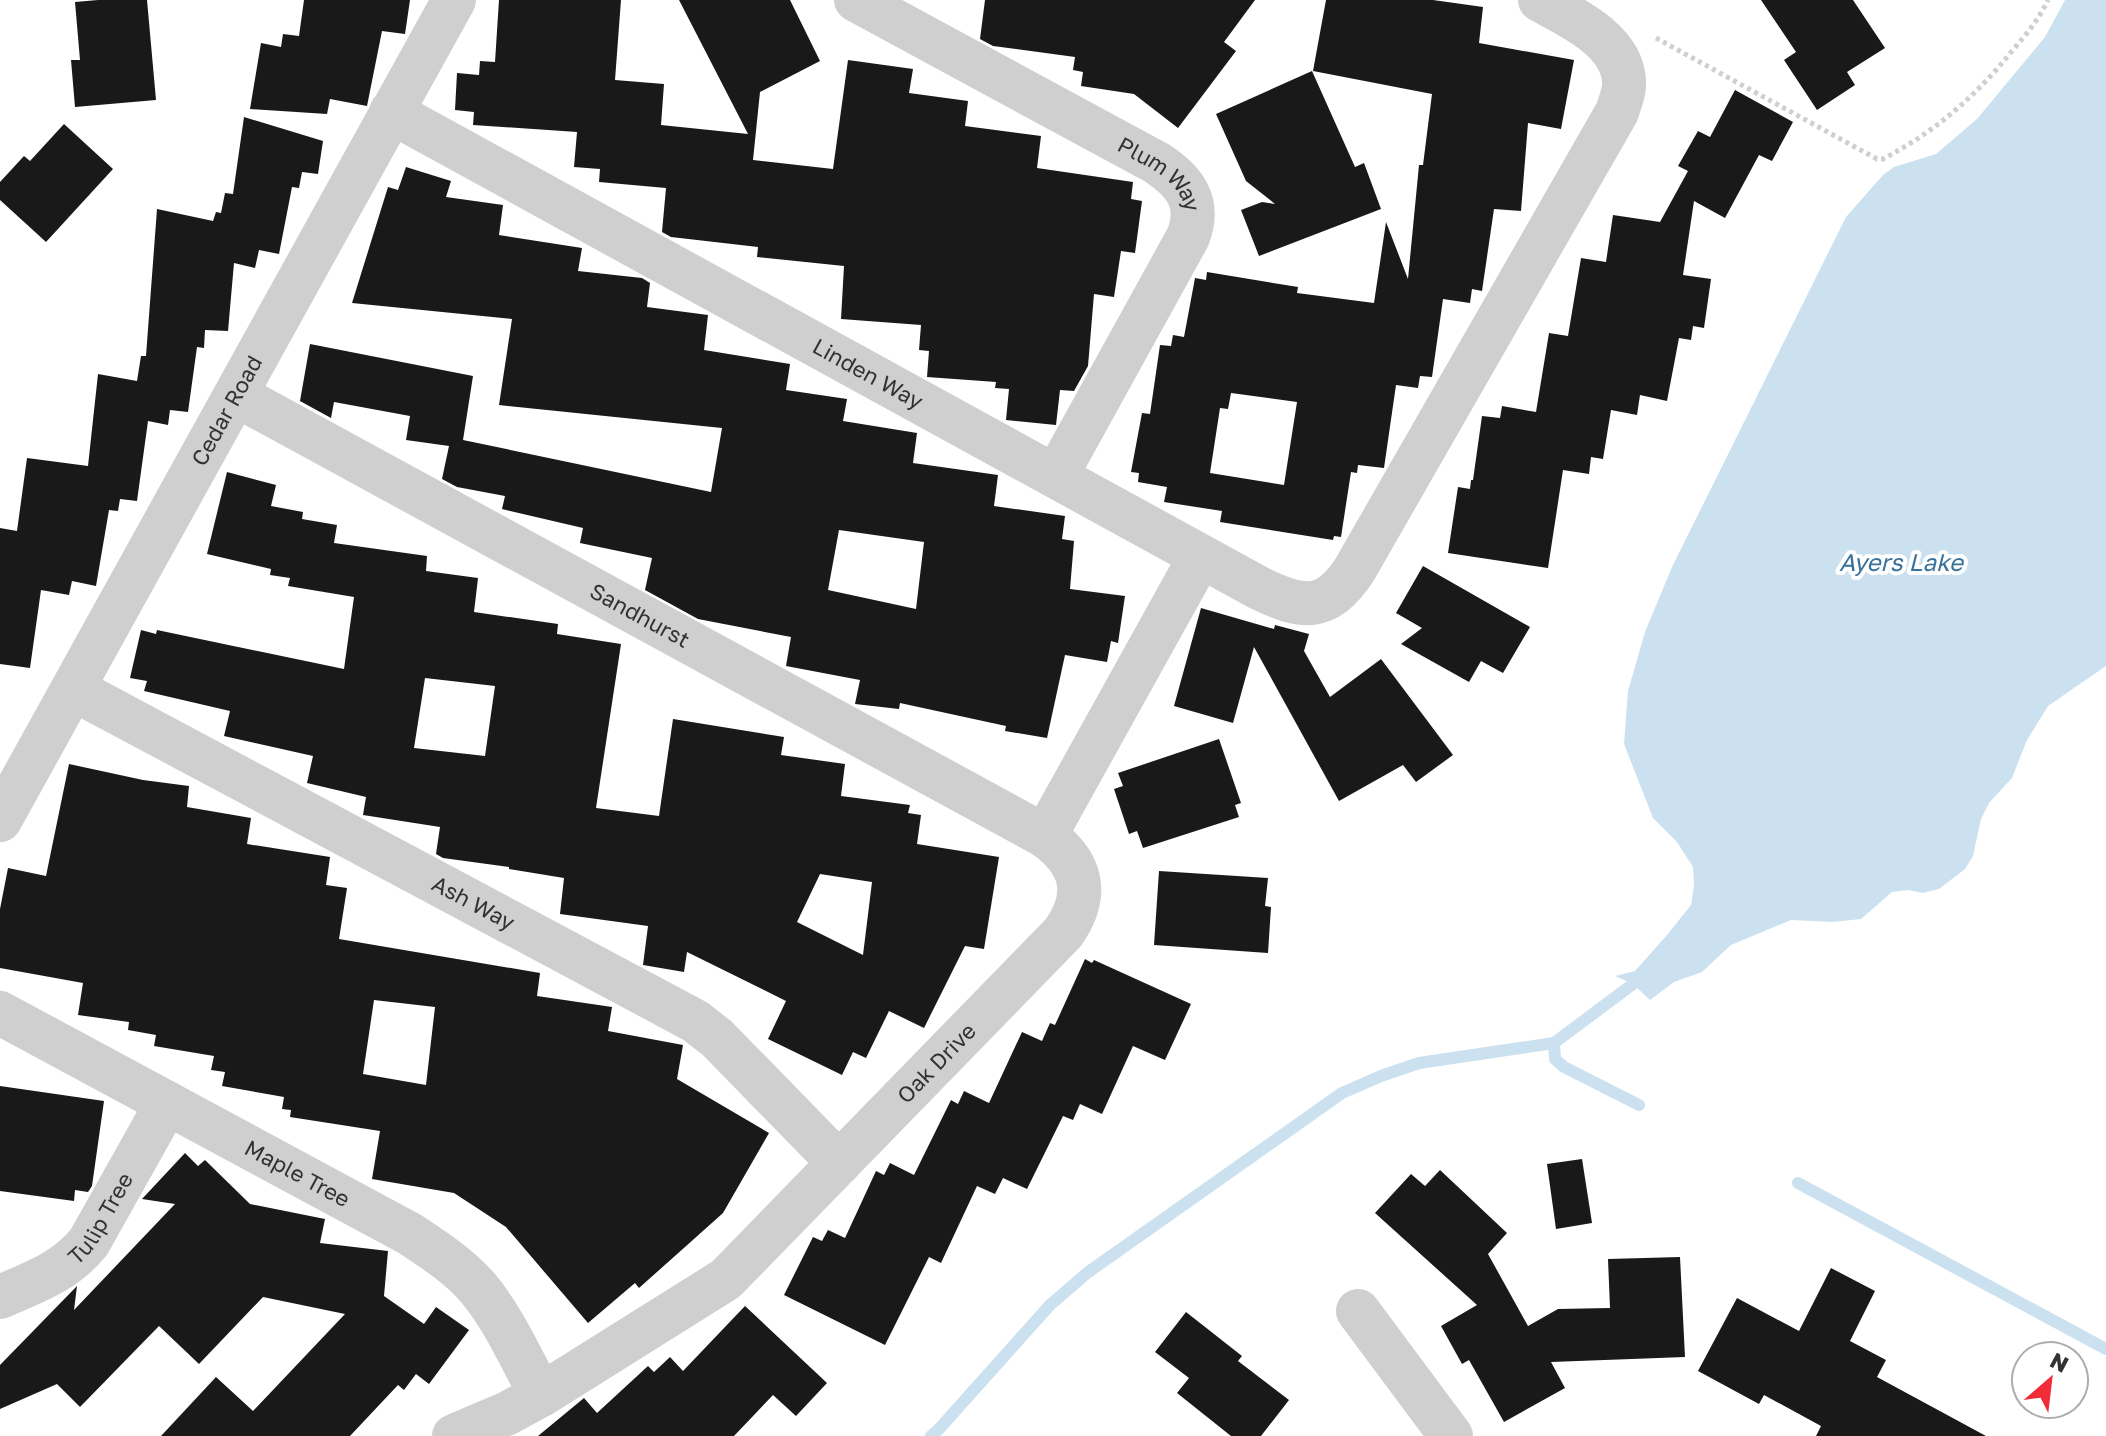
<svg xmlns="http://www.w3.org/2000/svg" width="2106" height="1436" viewBox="0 0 2106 1436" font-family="'Golos Text',sans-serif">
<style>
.water{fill:#cce1f0}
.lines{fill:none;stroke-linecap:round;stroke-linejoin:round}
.stream{stroke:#cce1f0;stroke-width:12}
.building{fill:#191919;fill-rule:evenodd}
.path{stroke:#cfcfcf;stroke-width:5;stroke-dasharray:4 4;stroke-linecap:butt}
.street{stroke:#cfcfcf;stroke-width:44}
.labels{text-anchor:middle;stroke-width:8;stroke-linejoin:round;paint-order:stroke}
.street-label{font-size:22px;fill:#323232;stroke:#fff}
.water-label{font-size:24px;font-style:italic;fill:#39739b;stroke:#fff}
</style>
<rect width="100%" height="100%" fill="#fff"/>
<!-- water -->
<polygon class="water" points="2065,0 2106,0 2106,666 2048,706 2027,740 2012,778 1989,803 1981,819 1973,856 1965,869 1939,889 1923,893 1908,890 1892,892 1861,919 1833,922 1791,920 1731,945 1702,972 1674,982 1650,1000 1633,984 1615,976 1635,971 1667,935 1691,905 1694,885 1693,867 1677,842 1653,818 1624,744 1628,691 1645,632 1672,567 1846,217 1883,175 1894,167 1936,154 1977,119 2045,37"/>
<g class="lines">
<!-- stream -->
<g class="stream">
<polyline points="1633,984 1554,1043 1555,1059 1564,1067 1639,1105"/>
<polyline points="1798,1183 2106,1349"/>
<polyline points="931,1436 939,1429 1050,1305 1087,1273 1342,1093 1381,1076 1419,1063 1554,1043"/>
</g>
</g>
<!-- building -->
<g class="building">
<polygon points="98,0 147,0 156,100 75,107 71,60 80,60 75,2"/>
<polygon points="304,0 410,0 405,34 382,31 367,106 330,99 327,114 250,109 261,43 281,47 283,34 299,36"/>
<polygon points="499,0 621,0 615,80 664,84 661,125 748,134 679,0 790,0 820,61 760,92 753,160 833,169 848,60 913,69 909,93 968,101 965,126 1041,136 1037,168 1133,182 1131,199 1142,201 1135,253 1121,251 1114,297 1094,294 1088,366 1074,391 1060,390 1056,425 1006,420 1009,389 995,388 996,382 927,377 929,351 919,350 921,325 841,319 844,266 757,257 758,247 671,237 662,232 666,188 599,182 600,169 574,167 577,132 473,125 474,112 455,110 457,73 479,75 480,61 495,62"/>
<polygon points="985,0 1255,0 1224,42 1236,51 1178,128 1134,94 1081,86 1083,72 1073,70 1075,57 993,46 980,39"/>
<path d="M 1326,0 L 1433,0 L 1483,7 L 1479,43 L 1574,60 L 1561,129 L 1528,123 L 1521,211 L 1494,209 L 1482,291 L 1472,289 L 1470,303 L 1443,299 L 1432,377 L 1420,376 L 1418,388 L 1396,385 L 1384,468 L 1358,465 L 1357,473 L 1351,472 L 1341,537 L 1334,536 L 1333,540 L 1220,522 L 1222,511 L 1164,502 L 1167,487 L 1138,482 L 1139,473 L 1131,472 L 1142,413 L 1150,414 L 1160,345 L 1171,346 L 1173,335 L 1184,337 L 1195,278 L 1206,280 L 1207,272 L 1298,287 L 1297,293 L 1374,303 L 1386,222 L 1408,279 L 1419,165 L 1423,165 L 1432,94 L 1313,71 ZM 1231,393 L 1297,402 L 1284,485 L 1210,473 L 1220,408 L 1228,409 Z"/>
<polygon points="1761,0 1853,0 1885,48 1847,72 1855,85 1817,110 1784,60 1796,52"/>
<polygon points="1312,71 1355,167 1364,163 1381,209 1259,256 1241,210 1262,202 1275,204 1246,181 1216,114"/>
<polygon points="1735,90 1793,122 1772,161 1759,155 1725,218 1694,201 1683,275 1711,279 1704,328 1693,326 1691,340 1679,338 1667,401 1640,395 1637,415 1611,410 1603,459 1591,457 1589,474 1563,470 1548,568 1448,553 1458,487 1470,489 1471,480 1473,480 1482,416 1500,418 1502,406 1536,412 1549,333 1568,336 1581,258 1606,262 1613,215 1660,222 1688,171 1678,166 1698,131 1710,137"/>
<polygon points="244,117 323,141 318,174 302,172 299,188 292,187 279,254 259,250 255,268 234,263 228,331 205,330 204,348 197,347 188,412 170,410 168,425 148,421 137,501 120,499 118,511 109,510 96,586 72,581 69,595 41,590 30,668 0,664 0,528 17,531 27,458 88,466 98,374 137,381 141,356 146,356 157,209 213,221 216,212 221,213 225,193 233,194"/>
<polygon points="64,124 113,169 46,242 0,200 0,182 24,156 30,161"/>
<path d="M 406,167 L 451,181 L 446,197 L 503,205 L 499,235 L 582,248 L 578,271 L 642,278 L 650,283 L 647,307 L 708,315 L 704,350 L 790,364 L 786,390 L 847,399 L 843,421 L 917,433 L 913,463 L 998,475 L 994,506 L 1065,516 L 1062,539 L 1074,541 L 1070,589 L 1125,596 L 1118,643 L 1111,641 L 1107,662 L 1065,655 L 1047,738 L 1005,731 L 1006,726 L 900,703 L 899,709 L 855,704 L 860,680 L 786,666 L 791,637 L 698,619 L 645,590 L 652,558 L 580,543 L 583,528 L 502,509 L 505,496 L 457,487 L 442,479 L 449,446 L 406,440 L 410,416 L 334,402 L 331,418 L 300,401 L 310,344 L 473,376 L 463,440 L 711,492 L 722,428 L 499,405 L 512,319 L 352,303 L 388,187 L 398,190 ZM 839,530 L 924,542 L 916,609 L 828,590 Z"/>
<path d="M 227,472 L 276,485 L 271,506 L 303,512 L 302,519 L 337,525 L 334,543 L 427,556 L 426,571 L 478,578 L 474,612 L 558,624 L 557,634 L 621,644 L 596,808 L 659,816 L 673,719 L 784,737 L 781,755 L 845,764 L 841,796 L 910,805 L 908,813 L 921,815 L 917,844 L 999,857 L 984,949 L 965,946 L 924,1028 L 889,1011 L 866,1058 L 853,1052 L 842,1075 L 768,1039 L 786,1001 L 687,952 L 684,972 L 643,965 L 648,926 L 560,914 L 564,878 L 509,869 L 509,867 L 443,858 L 436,854 L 440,827 L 363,815 L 366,797 L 307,783 L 313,756 L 224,736 L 230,711 L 144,691 L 147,681 L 130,678 L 141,630 L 156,634 L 157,630 L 344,669 L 354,597 L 288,586 L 290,578 L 270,575 L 271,569 L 207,554 ZM 425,678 L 495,686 L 485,756 L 414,748 ZM 820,874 L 872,882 L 863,955 L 797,922 Z"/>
<polygon points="1423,566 1530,627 1503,673 1481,661 1469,682 1401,644 1422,628 1396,613"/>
<polygon points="1201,608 1274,629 1275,625 1309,634 1304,651 1330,697 1381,659 1453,755 1416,782 1403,765 1339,801 1254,647 1233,723 1174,706"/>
<polygon points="1219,739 1241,803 1235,805 1239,817 1143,848 1137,831 1129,834 1114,789 1123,786 1118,773"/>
<path d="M 69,764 L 143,780 L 189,786 L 187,807 L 251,818 L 247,844 L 330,857 L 326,885 L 347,888 L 339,939 L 540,973 L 537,996 L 612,1007 L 608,1031 L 683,1045 L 677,1079 L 769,1133 L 723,1213 L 685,1247 L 683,1246 L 685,1247 L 639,1288 L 635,1283 L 588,1323 L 506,1227 L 454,1193 L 372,1179 L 380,1131 L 290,1117 L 291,1110 L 282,1109 L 284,1097 L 222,1086 L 225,1072 L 211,1070 L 214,1056 L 154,1046 L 156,1035 L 128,1030 L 129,1022 L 78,1015 L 83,983 L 0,968 L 0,909 L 8,868 L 46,876 ZM 374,1000 L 435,1007 L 426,1085 L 363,1074 Z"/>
<polygon points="1159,871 1268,878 1265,906 1271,907 1268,953 1154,945"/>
<polygon points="1085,959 1092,963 1094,960 1191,1004 1165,1060 1133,1046 1102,1114 1080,1104 1073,1120 1063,1116 1027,1189 1003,1178 995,1194 977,1186 941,1263 929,1257 885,1345 784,1295 813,1237 822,1241 828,1230 845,1238 876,1171 884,1175 890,1163 914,1175 951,1100 958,1104 964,1091 989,1103 1022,1032 1042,1041 1050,1023 1055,1025"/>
<polygon points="0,1086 104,1101 92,1186 88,1192 75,1190 74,1201 0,1191"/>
<polygon points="185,1153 198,1166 205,1160 250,1204 325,1219 320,1243 388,1251 384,1296 424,1324 436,1307 469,1330 429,1384 416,1374 404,1390 398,1385 350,1436 161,1436 216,1377 253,1411 345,1314 263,1297 199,1364 159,1326 80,1407 57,1384 0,1409 0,1365 77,1286 74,1310 175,1204 142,1199"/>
<polygon points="1582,1159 1592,1223 1556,1229 1547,1164"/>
<polygon points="1440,1170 1507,1233 1488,1254 1528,1326 1558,1309 1610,1308 1608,1259 1680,1257 1685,1357 1551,1362 1565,1388 1504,1422 1469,1360 1462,1364 1441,1326 1477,1305 1375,1213 1411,1174 1425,1186"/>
<polygon points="1831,1268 1875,1291 1850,1341 1886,1360 1877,1377 1986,1436 1816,1436 1821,1426 1764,1395 1759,1404 1698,1371 1737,1298 1799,1331"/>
<polygon points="745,1306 827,1383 796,1416 773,1395 734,1436 538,1436 584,1398 597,1413 648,1366 654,1372 670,1357 683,1371"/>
<polygon points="1186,1312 1242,1356 1238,1361 1289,1400 1261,1436 1231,1436 1177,1393 1189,1378 1155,1352"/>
</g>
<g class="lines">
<!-- path -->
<path class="path" d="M 1656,38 L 1877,159 L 1883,159 C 1936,131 1975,97 2012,51 C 2026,35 2039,19 2048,0"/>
<!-- street -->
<g class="street">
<path id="s1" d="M 856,0 L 1157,163 C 1186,182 1201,203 1188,237 L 1056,476"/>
<path id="s2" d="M 391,112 L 1259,588 C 1302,609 1327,613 1355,569 L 1617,112 C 1620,102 1625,91 1624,81 C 1622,40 1571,17 1540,0"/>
<path id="s3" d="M 236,395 L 1045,836"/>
<path id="s4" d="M 73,689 L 695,1021 L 717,1038 L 839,1163"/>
<path id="s5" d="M 0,820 L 454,0"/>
<path id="s6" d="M 0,1013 L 410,1234 C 434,1250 459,1266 478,1288 C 504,1319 521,1359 541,1395"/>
<path id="s7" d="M 0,1297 C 34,1282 65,1272 89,1242 L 167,1103"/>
<polyline points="1358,1311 1451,1436"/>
<path id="s8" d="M 454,1436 L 508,1413 L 541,1395 L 726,1279 L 1063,933 C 1090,895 1083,863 1045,836 L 1200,557"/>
</g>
</g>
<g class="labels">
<!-- street labels -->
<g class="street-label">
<text dy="8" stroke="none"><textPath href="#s1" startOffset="352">Plum Way</textPath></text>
<text dy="8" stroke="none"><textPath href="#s2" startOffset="544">Linden Way</textPath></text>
<text dy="8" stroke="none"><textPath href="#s5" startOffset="468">Cedar Road</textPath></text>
<text dy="8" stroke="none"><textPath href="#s3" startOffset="460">Sandhurst</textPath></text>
<text dy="8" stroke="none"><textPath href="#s4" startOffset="454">Ash Way</textPath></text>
<text dy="8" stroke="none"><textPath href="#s8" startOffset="616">Oak Drive</textPath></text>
<text dy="8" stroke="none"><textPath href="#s6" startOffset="338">Maple Tree</textPath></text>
<text dy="8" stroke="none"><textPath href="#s7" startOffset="132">Tulip Tree</textPath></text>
</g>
<!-- water labels -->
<g class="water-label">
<text x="1901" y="571">Ayers Lake</text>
</g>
</g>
<!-- north arrow -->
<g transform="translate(2050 1380) rotate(28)"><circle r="38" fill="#ffffff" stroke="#adadad" stroke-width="2"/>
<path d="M0-6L14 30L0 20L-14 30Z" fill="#f12c37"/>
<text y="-12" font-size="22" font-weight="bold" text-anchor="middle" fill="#323232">N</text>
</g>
</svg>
